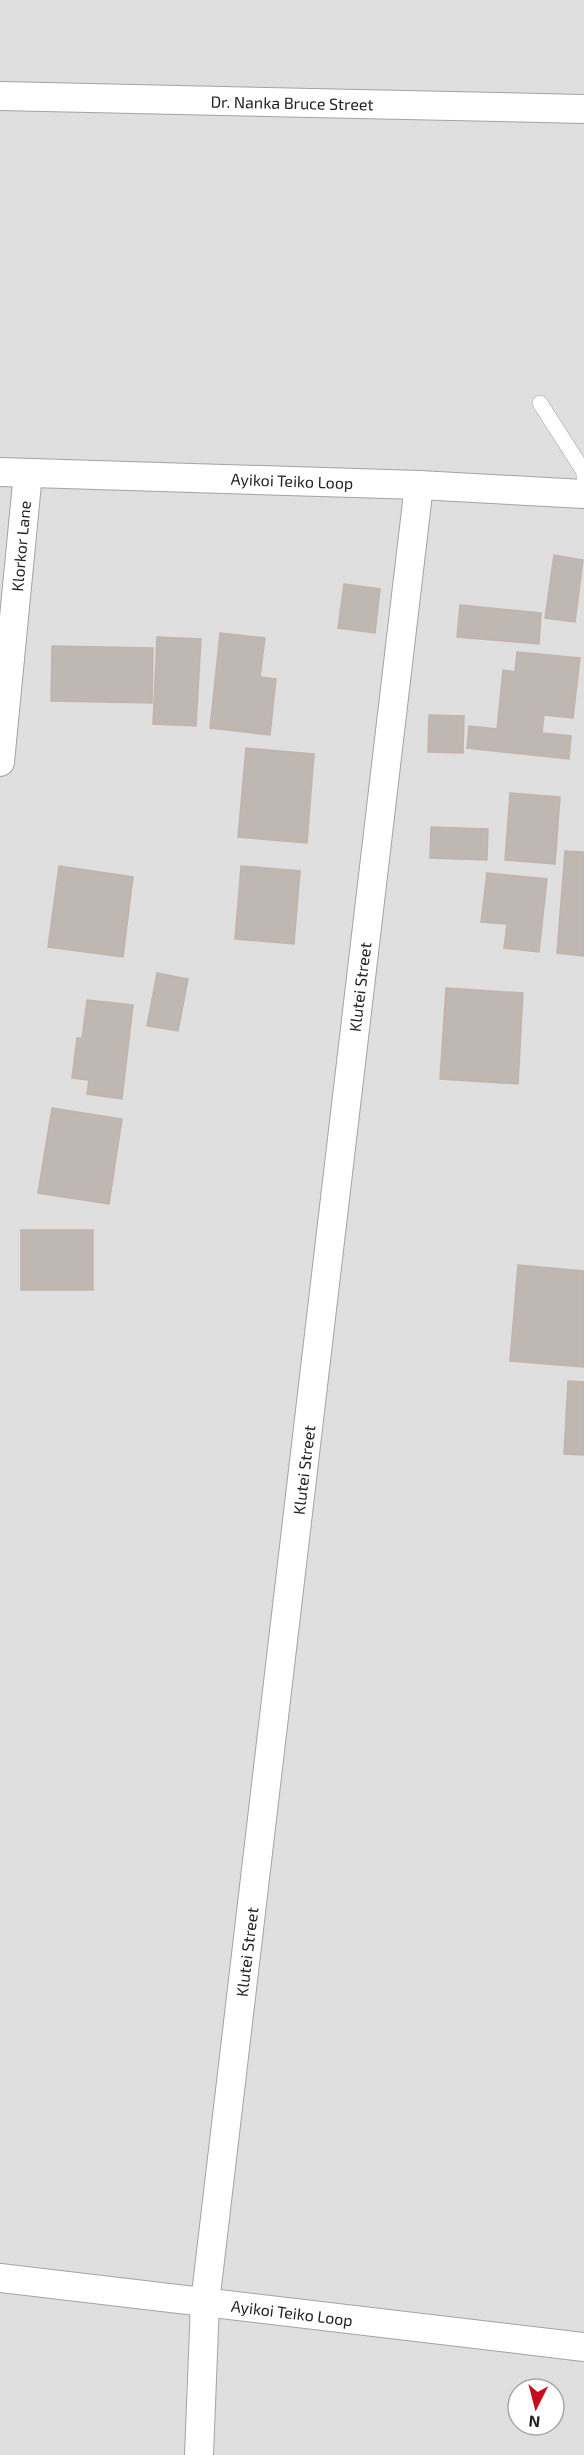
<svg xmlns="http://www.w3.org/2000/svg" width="584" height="2455" viewBox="0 0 584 2455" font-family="'Exo 2',sans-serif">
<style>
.residential{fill:#e0dfdf;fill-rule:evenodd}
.building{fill:#bfb7b2;stroke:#c2b4ac;stroke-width:1.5}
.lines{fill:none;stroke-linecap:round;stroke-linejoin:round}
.service-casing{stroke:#a3a3a3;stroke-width:16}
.minor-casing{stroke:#a3a3a3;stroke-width:30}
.service{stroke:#fff;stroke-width:15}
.minor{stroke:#fff;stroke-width:28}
.labels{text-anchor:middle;stroke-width:5;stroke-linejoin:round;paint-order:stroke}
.street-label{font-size:16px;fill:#222;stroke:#fff}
</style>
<rect width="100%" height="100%" fill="#f1eee9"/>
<!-- residential -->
<path class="residential" d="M 0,0 L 584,0 L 584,2455 L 0,2455 ZM 518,2389 L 554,2389 L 554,2425 L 518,2425 Z"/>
<!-- building -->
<g class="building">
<polygon points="554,555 583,560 575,622 545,618"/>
<polygon points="344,584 380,589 375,633 338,628"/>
<polygon points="460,605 541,613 539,644 457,637"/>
<polygon points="220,633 265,638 260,677 276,679 270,735 210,728"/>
<polygon points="157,637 201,639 196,726 153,724"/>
<polygon points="52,646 153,648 152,703 51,701"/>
<polygon points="517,652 580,658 573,718 544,715 542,733 571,736 569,759 467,748 469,726 497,729 503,670 515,672"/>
<polygon points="429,715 464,716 463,753 428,752"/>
<polygon points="246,748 314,754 307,843 238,837"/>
<polygon points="510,793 560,797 555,864 505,860"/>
<polygon points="431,827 488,829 487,860 430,858"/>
<polygon points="565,851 584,852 584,956 557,953"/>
<polygon points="59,866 133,877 123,957 48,947"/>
<polygon points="241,866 300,871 294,944 235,939"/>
<polygon points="487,873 547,879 539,952 504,948 507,924 481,922"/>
<polygon points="157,973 188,979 178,1031 147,1026"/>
<polygon points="446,988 523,993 518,1084 440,1079"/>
<polygon points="87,1000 133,1005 122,1099 87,1094 89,1080 72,1078 77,1038 82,1038"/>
<polygon points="52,1108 122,1119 109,1204 38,1193"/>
<rect x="21" y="1230" width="72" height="60"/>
<polygon points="518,1265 584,1271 584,1367 510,1361"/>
<polygon points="568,1381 584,1382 584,1455 564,1454"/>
</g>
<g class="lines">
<defs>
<polyline id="service" points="540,403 584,472 584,477"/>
<g id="minor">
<polyline points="0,96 584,109"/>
<polyline points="0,472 419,485 584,494"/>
<polyline points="0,762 28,473"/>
<polyline points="0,2278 584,2347"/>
<polyline points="199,2455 205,2303 419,485"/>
</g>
</defs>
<!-- service casing -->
<use href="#service" class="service-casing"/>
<!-- minor casing -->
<use href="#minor" class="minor-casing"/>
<!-- service -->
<use href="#service" class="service"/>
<!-- minor -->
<use href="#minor" class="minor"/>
</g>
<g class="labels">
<!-- street labels -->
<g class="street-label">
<text transform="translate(292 103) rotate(1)" y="6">Dr. Nanka Bruce Street</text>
<text transform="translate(292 481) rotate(2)" y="6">Ayikoi Teiko Loop</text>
<text transform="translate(21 546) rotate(-85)" y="6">Klorkor Lane</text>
<text transform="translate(360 987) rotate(-83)" y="6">Klutei Street</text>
<text transform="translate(304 1470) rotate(-83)" y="6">Klutei Street</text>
<text transform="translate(247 1952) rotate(-83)" y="6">Klutei Street</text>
<text transform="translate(292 2313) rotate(7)" y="6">Ayikoi Teiko Loop</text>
</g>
</g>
<!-- north arrow -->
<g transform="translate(536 2407) rotate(186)"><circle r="28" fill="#ffffff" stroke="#a7a7a7" stroke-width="1.5"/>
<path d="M0-4.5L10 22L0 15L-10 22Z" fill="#c80c1d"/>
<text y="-9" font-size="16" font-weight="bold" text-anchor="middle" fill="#222222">N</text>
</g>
</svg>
